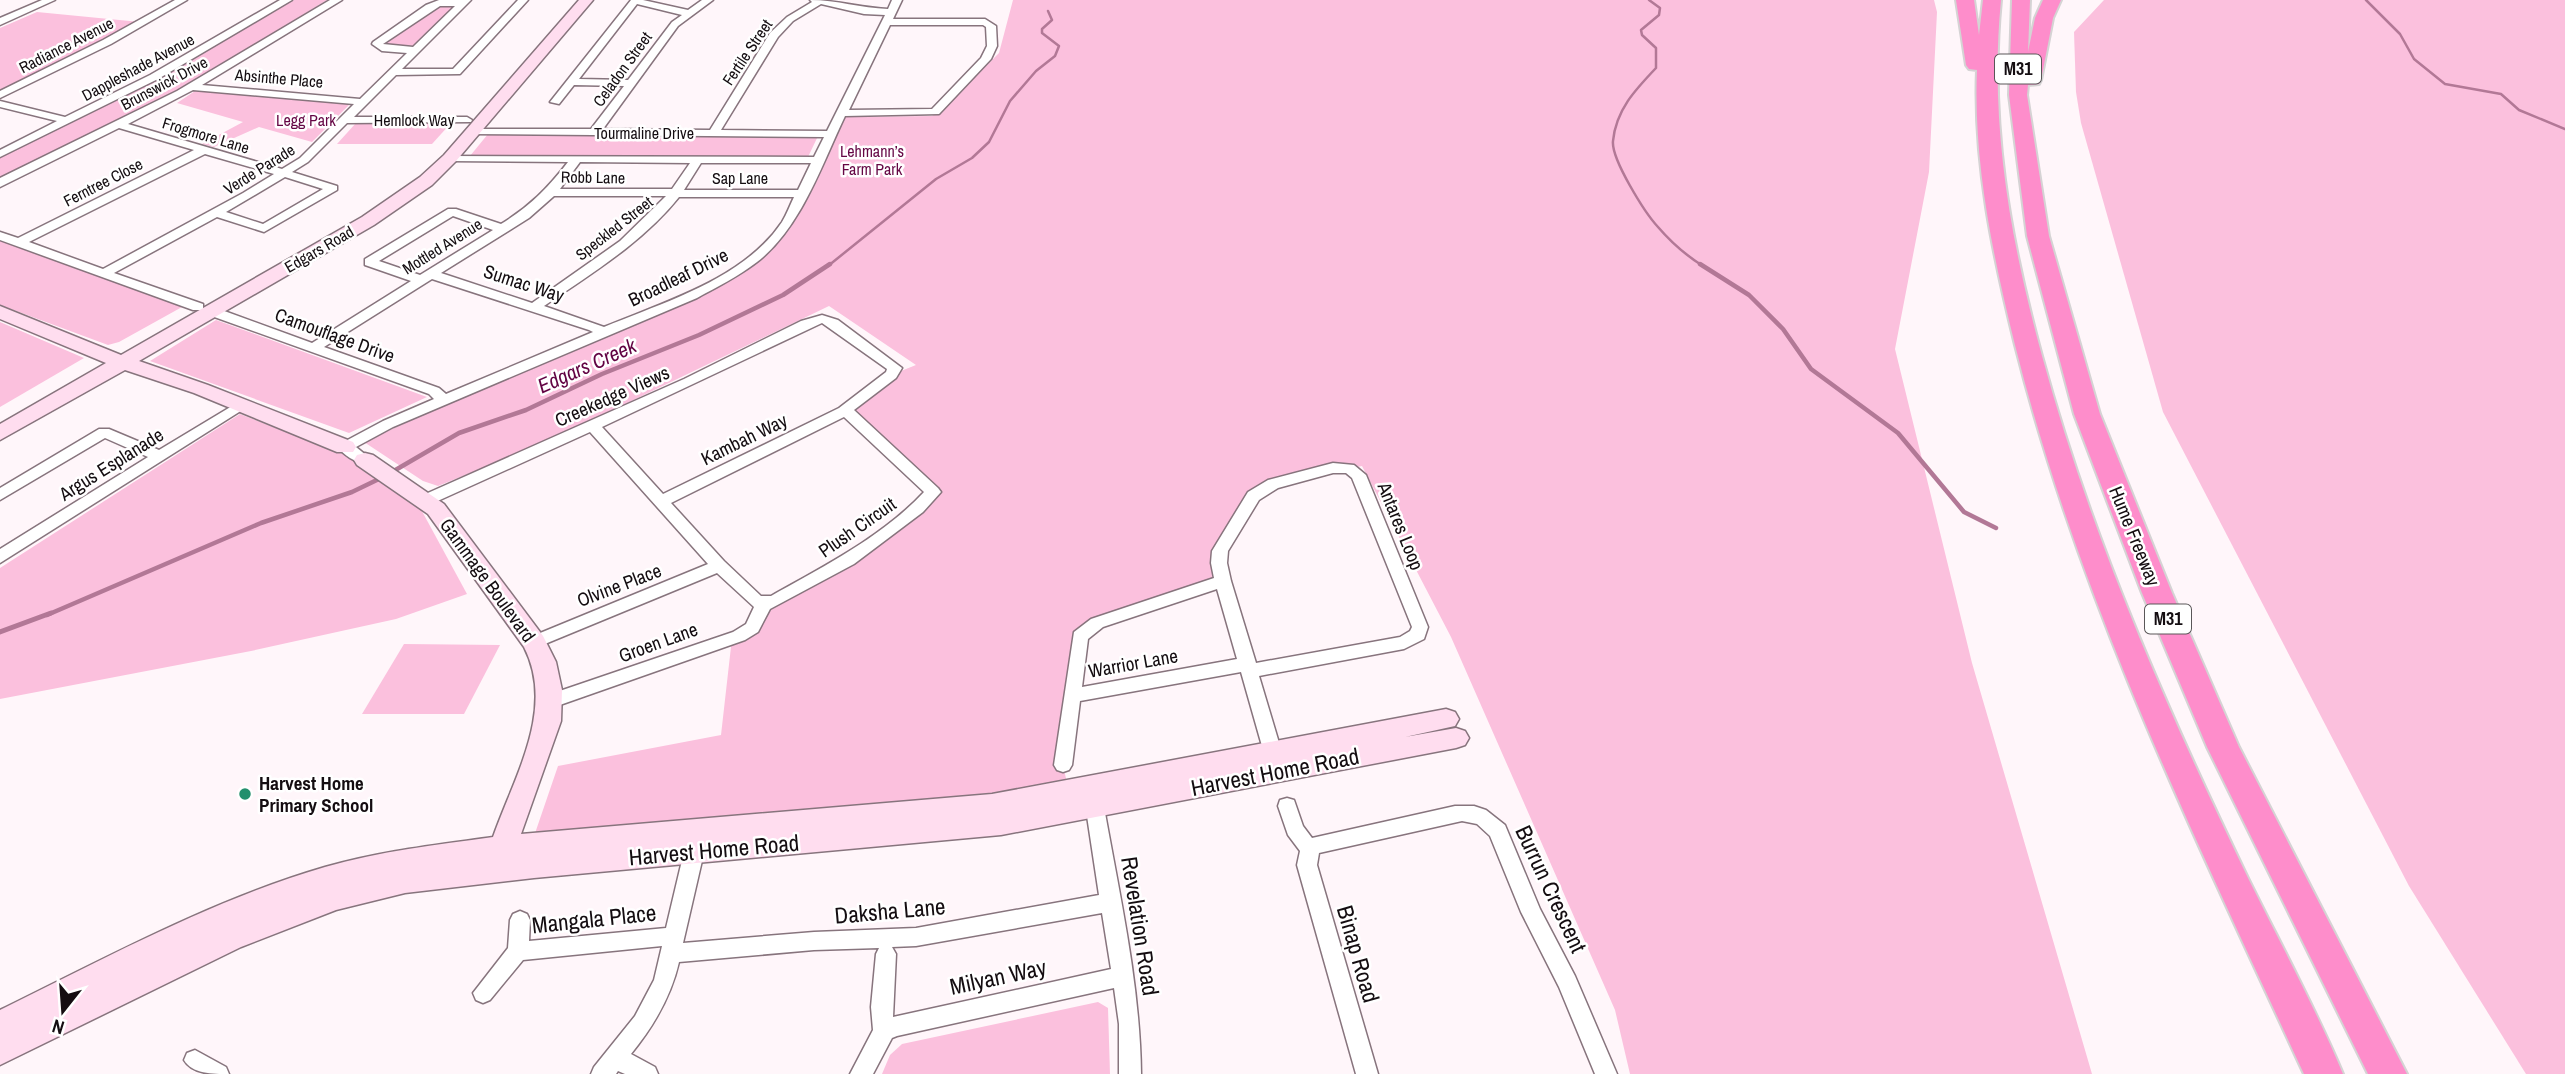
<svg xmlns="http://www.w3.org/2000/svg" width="2565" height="1074" viewBox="0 0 2565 1074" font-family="'Archivo Narrow',sans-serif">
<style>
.green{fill:#fbc0dd}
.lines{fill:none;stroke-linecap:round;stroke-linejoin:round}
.stream-far2{stroke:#b27896;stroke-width:2.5}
.stream-far1{stroke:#b27896;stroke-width:4.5}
.stream{stroke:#b27896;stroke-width:5}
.street-casing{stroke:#87747d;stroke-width:3}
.secondary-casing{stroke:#87747d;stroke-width:3}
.highway-casing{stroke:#d5d3d4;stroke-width:4}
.street{fill:#fff;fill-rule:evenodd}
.secondary{fill:#ffddef;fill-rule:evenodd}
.highway{fill:#fe8dcb;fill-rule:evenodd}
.poi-dot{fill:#238f6d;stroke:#fff;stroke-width:2.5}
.labels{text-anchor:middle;stroke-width:5;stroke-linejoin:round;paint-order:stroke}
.far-street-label{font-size:16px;fill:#140d11;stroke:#fff}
.far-park-label{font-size:16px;fill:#650745;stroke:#fff}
.shield{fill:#fff;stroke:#5a5658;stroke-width:2}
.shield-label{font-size:18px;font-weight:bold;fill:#140d11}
.street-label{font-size:19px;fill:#140d11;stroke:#fff}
.poi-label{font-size:19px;font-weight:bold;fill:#140d11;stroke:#fff;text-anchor:start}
.water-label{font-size:21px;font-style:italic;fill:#620343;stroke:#fff}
.near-street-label{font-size:23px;fill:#140d11;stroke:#fff}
</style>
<rect width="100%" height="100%" fill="#fff6fa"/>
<!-- green -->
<g class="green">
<polygon points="294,0 327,0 188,86 0,178 0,157 176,69"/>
<polygon points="1013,0 1934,0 1937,12 1929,172 1895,349 1972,663 2092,1074 1630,1074 1615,1010 1451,637 1362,466 1273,484 1223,541 1223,581 1088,627 1063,765 1069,792 531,845 558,766 721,735 732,638 739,636 764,604 832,570 932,495 844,411 891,375 916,365 829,306 542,444 438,486 423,481 364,442 757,261 790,227 843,117 932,116 944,108 999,53"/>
<polygon points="2104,0 2565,0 2565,1074 2526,1074 2409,886 2163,412 2081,123 2076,92 2074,32"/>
<polygon points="451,5 453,8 414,46 382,45 383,42 434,6"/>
<polygon points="37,12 140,22 0,92 0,28"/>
<polygon points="198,89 351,103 312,142 259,127 214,147 202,144 243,122 177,103"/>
<polygon points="356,123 451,123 432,144 337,144"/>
<polygon points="488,134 818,136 808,157 470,156"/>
<polygon points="0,240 177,304 182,307 119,342 108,345 0,305"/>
<polygon points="216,320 427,397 349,433 150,361"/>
<polygon points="0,322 84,358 0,407"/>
<polygon points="240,414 345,455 417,502 467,594 396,619 251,651 0,699 0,568"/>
<polygon points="404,644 500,645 464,714 362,714"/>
<polygon points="1098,1002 1108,1008 1110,1074 882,1074 890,1055 902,1044"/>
</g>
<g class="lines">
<!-- stream-far2 -->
<g class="stream-far2">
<path d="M 1649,0 L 1660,8 L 1659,15 L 1641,30 L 1642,35 L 1656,48 L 1656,68 C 1635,90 1616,110 1613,141 C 1611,159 1645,213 1658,227 C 1670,241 1687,256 1703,266"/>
<polyline points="2366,0 2400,34 2414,59 2445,84 2501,94 2519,110 2565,129"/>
<polyline points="828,266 936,179 972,158 989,142 1010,101 1036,71 1055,56 1059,46 1042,33 1042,29 1052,20 1048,11"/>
</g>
<!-- stream-far1 -->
<g class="stream-far1">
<polyline points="1700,264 1749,295 1783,329 1811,369 1898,433 1964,512 1996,528"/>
<polyline points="392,472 459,433 526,410 602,374 699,335 783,295 830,264"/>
<polyline points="47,615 261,523 352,492 381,478"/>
</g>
<!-- stream -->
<polyline class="stream" points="0,632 51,613"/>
<defs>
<g id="street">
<polygon points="42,0 55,0 0,25 0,18"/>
<polygon points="175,0 187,0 111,44 0,98 0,91 103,40"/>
<polygon points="280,0 292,0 158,79 0,157 0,150 57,121 0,107 0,101 65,117 150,75"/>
<path d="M 330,0 L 342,0 L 202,85 L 360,99 L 407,53 L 382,51 L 372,44 L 373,42 L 426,5 L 439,0 L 471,0 L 402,69 L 453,69 L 518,0 L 528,0 L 460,74 L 396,75 L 354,117 L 467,117 L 472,120 L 471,122 L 347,123 L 308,162 L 292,172 L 337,186 L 337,190 L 264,232 L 217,217 L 114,273 L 203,304 L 203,310 L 193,310 L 0,240 L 0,232 L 18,238 L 194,150 L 119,128 L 4,185 L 0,187 L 0,178 L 177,91 ZM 440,6 L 455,6 L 413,47 L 383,44 ZM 193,90 L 354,104 L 300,158 L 282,169 L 128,124 ZM 205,154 L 274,174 L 243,193 L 103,269 L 29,242 ZM 285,177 L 323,189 L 263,224 L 226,212 Z"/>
<path d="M 631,0 L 643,0 L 688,10 L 702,0 L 713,0 L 678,26 L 603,129 L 710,130 L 770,33 L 787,17 L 812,2 L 810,0 C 837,0 861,8 888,9 L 892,0 L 902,0 L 893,19 L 985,19 L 996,26 L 997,46 L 991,59 L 939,114 L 845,116 C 822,164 801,228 757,262 C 739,276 717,287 697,298 L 393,427 L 356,447 L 372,460 L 365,465 C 356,462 343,455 338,447 L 340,444 L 383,421 L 434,399 L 429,394 L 206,314 L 206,308 L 216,308 L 312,343 L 411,281 L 365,265 L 365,259 L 448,209 L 456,209 L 501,224 C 529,207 548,188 568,162 L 450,161 L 444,158 L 446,156 L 814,157 L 824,137 L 469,134 L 469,130 L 473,129 L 591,129 L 624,86 L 574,85 L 559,104 L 550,102 ZM 637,4 L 682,15 L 672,22 L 628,80 L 579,79 ZM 821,4 L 864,14 L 885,15 L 827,131 L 721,130 L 778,37 L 793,21 ZM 890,25 L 983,25 L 986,27 L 987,46 L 981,58 L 932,109 L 849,110 ZM 580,162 L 690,163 L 672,189 L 560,189 ZM 701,163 L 811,163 L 798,190 L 684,190 ZM 554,196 L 666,196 L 620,241 L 532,303 L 441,273 L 529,218 ZM 679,197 L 794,197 C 790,205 787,214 782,222 C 744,279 664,302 604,327 L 544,306 C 592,273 642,243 679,197 ZM 453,216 L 493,230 L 420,275 L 379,261 ZM 432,279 L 589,330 L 593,332 L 446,394 L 439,388 L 324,347 Z"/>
<path d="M 822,315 L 838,320 L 902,368 L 896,378 L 854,410 L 938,488 L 941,492 L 923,512 L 854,564 L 770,609 L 758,632 L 745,640 L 557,706 L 551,708 L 545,706 L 542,701 L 545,696 L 733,632 L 746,624 L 754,607 L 717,573 L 540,646 L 528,646 L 526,642 L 528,638 L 708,564 L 590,432 L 431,504 L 421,504 L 418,500 L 421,496 L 684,379 L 801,321 ZM 822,323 L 887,369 L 886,372 L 839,408 L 663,494 L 602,427 ZM 844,417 L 924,492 C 882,537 824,566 771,596 L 761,596 L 724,561 L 671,503 Z"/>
<polygon points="242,400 247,401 249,404 247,407 0,563 0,549 148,457 105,438 0,500 0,488 99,429 109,429 159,450"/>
<path d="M 1333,463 L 1354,465 L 1366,475 L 1428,627 L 1424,639 L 1404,649 L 1259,676 L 1282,753 L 1279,767 L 1273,769 L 1267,767 L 1264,753 L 1241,672 L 1080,701 L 1072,765 L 1069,770 L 1063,772 L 1057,770 L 1054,765 L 1074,632 L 1091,619 L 1214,578 L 1211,563 L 1212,551 L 1248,492 L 1268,480 ZM 1333,473 L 1346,473 L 1352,478 L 1412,627 L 1410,631 L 1400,637 L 1256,663 L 1231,581 L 1227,563 L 1228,551 L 1259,500 L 1278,488 ZM 1217,589 L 1237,659 L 1082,687 L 1088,639 L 1103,627 Z"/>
<path d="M 1093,788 L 1100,791 L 1102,796 C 1118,889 1140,980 1141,1074 L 1119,1074 L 1119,1024 L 1114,988 L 897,1036 L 892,1038 L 873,1074 L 850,1074 L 873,1030 L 871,1007 L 876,954 L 879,948 L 814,950 L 679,962 C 671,997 653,1027 631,1054 L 655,1067 L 658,1074 L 625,1074 L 618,1071 L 616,1074 L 591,1074 L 594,1067 L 635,1016 L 654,980 L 662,946 L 523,960 L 490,1000 L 483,1003 L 476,1000 L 473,993 L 508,948 L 510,920 L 513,914 L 520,911 L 527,914 L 530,920 L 529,941 L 666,928 L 684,852 L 687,846 L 694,844 L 701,846 L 704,852 L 683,943 L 814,932 L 916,928 L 1099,895 L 1084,796 L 1086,791 ZM 1102,913 L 1111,969 L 893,1017 L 896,954 L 892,947 L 916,946 Z"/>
<polygon points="1287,798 1294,800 1303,826 1312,838 1455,806 1474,806 1486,810 1505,825 1540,909 1575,976 1617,1074 1595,1074 1559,987 1521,912 1490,836 1477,824 1462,821 1319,853 1317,865 1378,1074 1356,1074 1297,865 1300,851 1288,835 1278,806 1280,800"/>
<path d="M 195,1050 L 226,1067 L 229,1074 C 212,1074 192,1074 184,1060 L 187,1053 Z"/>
</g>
<g id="secondary">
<polygon points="579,0 593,0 456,161 432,185 374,225 139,361 208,385 353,442 356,447 353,452 337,452 194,393 125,370 0,440 0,424 106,363 0,319 0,306 121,355 362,217 420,177 444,155"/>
<path d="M 365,453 L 373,455 L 444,504 L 543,636 L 556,662 L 562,690 L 561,721 L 521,834 L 992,794 L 1446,709 L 1455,712 L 1459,719 L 1455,726 L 1405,737 L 1456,728 L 1465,731 L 1469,738 L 1465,745 L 1456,748 L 1001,835 L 534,878 L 405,893 L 336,910 L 241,947 L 0,1065 L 0,1010 C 106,958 212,900 325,867 C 380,851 436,845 493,837 C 514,777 556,709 524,647 L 428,514 L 357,465 L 354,460 L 357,455 Z"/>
</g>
<g id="highway">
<path d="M 1956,0 L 1974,0 L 1979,35 L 1983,0 L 2001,0 C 1989,122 2010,239 2042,356 C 2091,537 2167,710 2248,878 C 2280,943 2315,1007 2343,1074 L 2304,1074 C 2194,836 2079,600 2015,345 C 1993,256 1973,162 1977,70 L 1969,69 L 1966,65 Z"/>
<polygon points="2012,0 2030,0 2028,52 2035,18 2043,0 2061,0 2053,18 2041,80 2039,84 2028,85 2027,95 2049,236 2100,414 2172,593 2239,747 2407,1074 2368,1074 2207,747 2142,593 2074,414 2027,236 2009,95"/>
</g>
</defs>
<!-- street casing -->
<use href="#street" class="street-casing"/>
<!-- secondary casing -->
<use href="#secondary" class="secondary-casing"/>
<!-- highway casing -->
<use href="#highway" class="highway-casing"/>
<!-- street -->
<use href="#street" class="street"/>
<!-- secondary -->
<use href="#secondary" class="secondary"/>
<!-- highway -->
<use href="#highway" class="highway"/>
</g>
<!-- markers -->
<circle class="poi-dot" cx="245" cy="794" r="7"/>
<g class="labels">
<!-- far-street labels -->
<g class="far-street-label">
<text transform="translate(66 45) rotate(-27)" y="6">Radiance Avenue</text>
<text transform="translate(747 52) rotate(-56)" y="6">Fertile Street</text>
<text transform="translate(138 67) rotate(-28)" y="6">Dappleshade Avenue</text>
<text transform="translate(622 69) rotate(-54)" y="6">Celadon Street</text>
<text transform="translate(279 78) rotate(5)" y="6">Absinthe Place</text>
<text transform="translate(164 83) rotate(-28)" y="6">Brunswick Drive</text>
<text x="414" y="126">Hemlock Way</text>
<text x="644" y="139">Tourmaline Drive</text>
<text transform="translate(206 135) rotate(17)" y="6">Frogmore Lane</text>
<text transform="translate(259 169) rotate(-32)" y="6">Verde Parade</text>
<text transform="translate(593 177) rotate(1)" y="6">Robb Lane</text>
<text x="740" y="184">Sap Lane</text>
<text transform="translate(103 182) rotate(-27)" y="6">Ferntree Close</text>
<text transform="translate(614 228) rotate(-38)" y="6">Speckled Street</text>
<text transform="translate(442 246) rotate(-32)" y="6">Mottled Avenue</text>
<text transform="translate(319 249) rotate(-30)" y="6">Edgars Road</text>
</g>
<!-- far-park labels -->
<g class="far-park-label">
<text x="306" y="126">Legg Park</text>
<text x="872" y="157">Lehmann’s<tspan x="872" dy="18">Farm Park</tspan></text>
</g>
<!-- shield labels -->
<g class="shield">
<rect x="1995" y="54.5" width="46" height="29" rx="5"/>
<rect x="2145" y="604.5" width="46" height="29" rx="5"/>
</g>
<g class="shield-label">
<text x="2018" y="75">M31</text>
<text x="2168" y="625">M31</text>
</g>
<!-- street labels -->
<g class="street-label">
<text transform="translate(678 277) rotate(-26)" y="7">Broadleaf Drive</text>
<text transform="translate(524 283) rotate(18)" y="7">Sumac Way</text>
<text transform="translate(335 335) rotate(20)" y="7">Camouflage Drive</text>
<text transform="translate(612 396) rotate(-24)" y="7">Creekedge Views</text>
<text transform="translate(744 439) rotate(-26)" y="7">Kambah Way</text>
<text transform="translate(111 464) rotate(-32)" y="7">Argus Esplanade</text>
<text transform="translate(1401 526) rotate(68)" y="7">Antares Loop</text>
<text transform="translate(857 527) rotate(-35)" y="7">Plush Circuit</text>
<text transform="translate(2135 536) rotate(68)" y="7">Hume Freeway</text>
<text transform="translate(488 580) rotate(54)" y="7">Gammage Boulevard</text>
<text transform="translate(619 585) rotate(-21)" y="7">Olvine Place</text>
<text transform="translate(658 642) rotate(-20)" y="7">Groen Lane</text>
<text transform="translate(1133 663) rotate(-10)" y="7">Warrior Lane</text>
</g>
<!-- poi labels -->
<g class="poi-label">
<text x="259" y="790">Harvest Home<tspan x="259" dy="22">Primary School</tspan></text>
</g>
<!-- water labels -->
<g class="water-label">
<text transform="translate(587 366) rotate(-24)" y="7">Edgars Creek</text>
</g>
<!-- near-street labels -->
<g class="near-street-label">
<text transform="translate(1275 772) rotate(-11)" y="8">Harvest Home Road</text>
<text transform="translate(714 850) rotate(-5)" y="8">Harvest Home Road</text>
<text transform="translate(1551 889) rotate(65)" y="8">Burrun Crescent</text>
<text transform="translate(890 911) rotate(-5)" y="8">Daksha Lane</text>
<text transform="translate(594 919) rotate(-6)" y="8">Mangala Place</text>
<text transform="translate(1140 926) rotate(81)" y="8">Revelation Road</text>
<text transform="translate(1358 954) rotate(74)" y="8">Binap Road</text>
<text transform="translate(998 977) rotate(-12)" y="8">Milyan Way</text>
</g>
</g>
<!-- north arrow -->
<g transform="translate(63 1011) rotate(197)" stroke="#ffffff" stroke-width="5" paint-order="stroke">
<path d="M0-5L12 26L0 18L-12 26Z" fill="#140d11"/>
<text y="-10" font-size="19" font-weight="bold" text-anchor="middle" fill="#140d11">N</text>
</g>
</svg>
